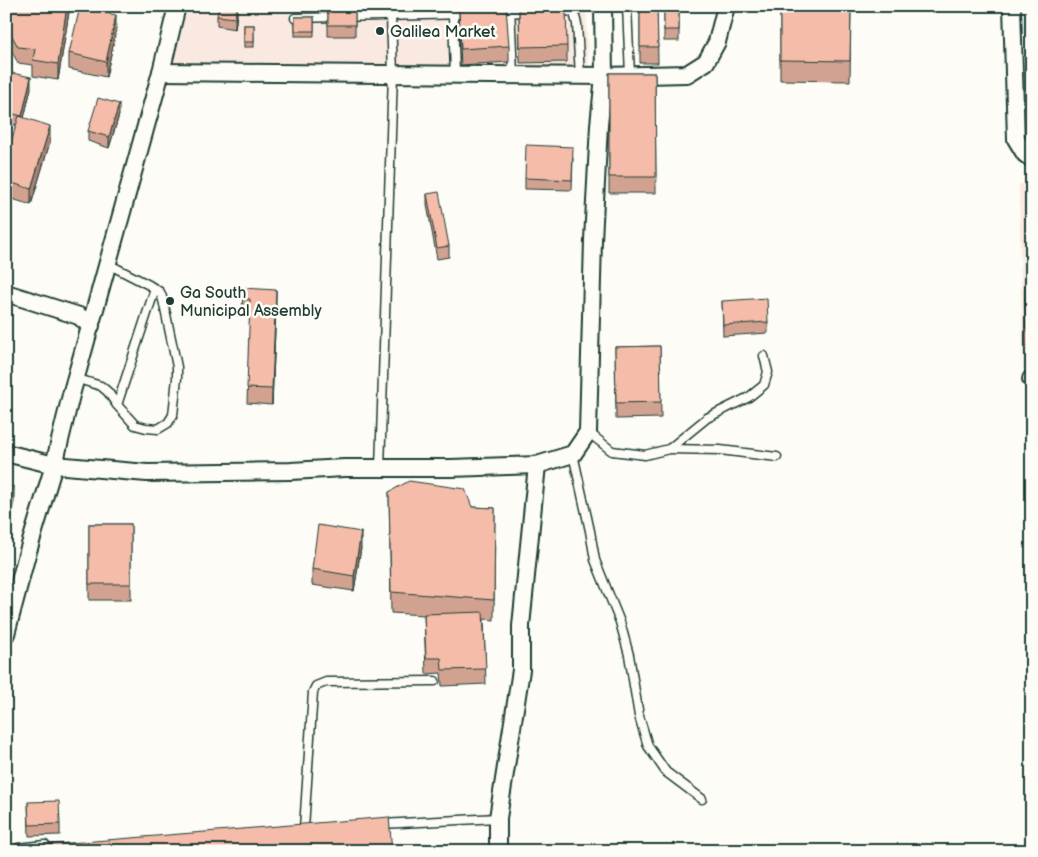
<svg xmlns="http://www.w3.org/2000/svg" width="1038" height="857" viewBox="0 0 1038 857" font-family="'Balsamiq Sans',sans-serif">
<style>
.built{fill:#fae9e0}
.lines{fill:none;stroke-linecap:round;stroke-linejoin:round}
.service-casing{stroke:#1f3d34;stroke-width:11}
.minor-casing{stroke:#1f3d34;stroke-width:20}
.service{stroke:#fdfcf7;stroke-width:8}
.minor{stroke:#fdfcf7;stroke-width:16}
.wall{fill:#d2a291;stroke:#1f3d34}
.shaded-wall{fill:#ab8476;stroke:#1f3d34}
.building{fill:#f4bca9;stroke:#1f3d34}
.poi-dot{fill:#1f3d34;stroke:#fdfcf7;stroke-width:2}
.labels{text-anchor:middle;stroke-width:5;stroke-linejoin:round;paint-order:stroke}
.poi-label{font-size:16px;fill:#1f3d34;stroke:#fdfcf7;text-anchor:start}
</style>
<rect width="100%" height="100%" fill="#fdfcf7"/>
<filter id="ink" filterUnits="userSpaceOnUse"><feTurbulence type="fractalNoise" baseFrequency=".02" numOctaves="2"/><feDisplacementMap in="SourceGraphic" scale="10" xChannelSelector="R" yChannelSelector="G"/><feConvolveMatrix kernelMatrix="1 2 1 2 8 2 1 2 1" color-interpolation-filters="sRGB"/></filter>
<g filter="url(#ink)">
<!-- built -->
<g class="built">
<polygon points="177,6 586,6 588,67 170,69"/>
<polygon points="1019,184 1032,184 1032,369 1023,369"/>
</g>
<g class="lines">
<defs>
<g id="service">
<polyline points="510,6 513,75"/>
<polyline points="627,6 630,75"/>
<polyline points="557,12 568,11 574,13 577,24 580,76"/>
<polyline points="497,13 528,12"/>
<polyline points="453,14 455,75"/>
<polyline points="295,18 468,14"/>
<polyline points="75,378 101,386 108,392 117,405 135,425 146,428 158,429 168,423 173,415 177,378 177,367 163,300 160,292 149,285 108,264"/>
<polyline points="117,405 155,289"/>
<polyline points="588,432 612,451 645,455 669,449 707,418 749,397 764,385 768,372 764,356"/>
<polyline points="669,449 720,450 777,457"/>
<polyline points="573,454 590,531 595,560 620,622 629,655 639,716 648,746 666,772 702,799"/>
<polyline points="380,468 393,74 391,16"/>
<polyline points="381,824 498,818"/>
<polyline points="304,828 313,692 316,686 326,682 435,681"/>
<polyline points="16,851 18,848 45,845"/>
</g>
<g id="minor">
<polyline points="1012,6 1016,139 1025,154 1032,159"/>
<polyline points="161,72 604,76 687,74 706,62 717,42 726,6"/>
<polyline points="6,293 79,316 91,326"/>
<polyline points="1031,379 1032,379"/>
<polyline points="6,453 54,465 147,473 291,471 344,468 451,468 537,465"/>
<polyline points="6,634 26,558 54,465 71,395 161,72 177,6"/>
<polyline points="498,851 498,818 521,670 521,626 537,465 573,454 588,432 593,240 599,125 604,76 603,6"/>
</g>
</defs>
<!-- service casing -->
<use href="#service" class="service-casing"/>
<!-- minor casing -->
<use href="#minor" class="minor-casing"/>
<!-- service -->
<use href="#service" class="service"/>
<!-- minor -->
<use href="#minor" class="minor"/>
</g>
<!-- wall -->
<g class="wall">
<polygon points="70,6 58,80 33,76 33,65 18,63 11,50 9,36 9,20"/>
<polygon points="238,6 235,29 217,26 217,16"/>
<polygon points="399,6 448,6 448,11 399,12"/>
<polygon points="640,6 657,6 658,63 640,63"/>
<rect x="664" y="6" width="15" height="35"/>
<polygon points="780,6 851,6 850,81 780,80"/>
<polygon points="355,7 355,36 328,36 328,8"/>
<polygon points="519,9 567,46 567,62 520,63"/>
<polygon points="459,10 509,46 509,62 461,65 459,25"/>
<rect x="295" y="17" width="19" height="19"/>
<rect x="244" y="25" width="10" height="22"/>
<polygon points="116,31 106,77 69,69 69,53"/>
<polygon points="609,73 655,73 656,193 609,193"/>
<polygon points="6,74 31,88 24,118 50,142 31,205 6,197 6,158 16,125 6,123"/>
<polygon points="119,115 109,148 88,141 88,131"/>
<polygon points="573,158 572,190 525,189 525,178"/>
<polygon points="1032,193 1032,346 1026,346 1025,293"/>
<polygon points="427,194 449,246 449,257 437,259 427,205"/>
<polygon points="243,288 276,305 272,405 247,403 250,315 242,315"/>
<polygon points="722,301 768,322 768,333 723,336"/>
<polygon points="660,346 661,418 616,419 615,347"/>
<polygon points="389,492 472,507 495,508 494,620 484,619 486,684 442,686 441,673 426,674 424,615 391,613"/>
<rect x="89" y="524" width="42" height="76"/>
<polygon points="361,548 354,591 312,585 312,569"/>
<polygon points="28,802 60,824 60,835 29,836"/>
</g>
<!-- shaded-wall -->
<g class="shaded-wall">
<polygon points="67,6 70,6 58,80 58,64"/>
<polygon points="237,6 238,6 235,29 235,18"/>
<polygon points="116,15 116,31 106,77 106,62"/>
<polygon points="31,77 31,88 22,127 22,116"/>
<polygon points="119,104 119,115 109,148 109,137"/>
<polygon points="50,126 50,142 31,205 31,189"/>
<polygon points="276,290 276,305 272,405 272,389"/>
<polygon points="14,487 14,502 6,533 6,517"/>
<polygon points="361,532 361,548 354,591 354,576"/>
</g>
<!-- building -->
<g class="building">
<polygon points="11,6 67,6 58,64 33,60 35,49 18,47 11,34 9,20"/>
<polygon points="219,6 237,6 235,18 217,16"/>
<polygon points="640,6 657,6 658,47 640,47"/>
<rect x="664" y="6" width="15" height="24"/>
<polygon points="780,6 851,6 850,61 780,60"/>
<polygon points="80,7 116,15 106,62 69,53"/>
<polygon points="355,7 355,25 328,25 328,8"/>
<polygon points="506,7 509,46 461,49 459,10"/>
<polygon points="566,8 567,46 520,47 519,9"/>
<rect x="295" y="17" width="19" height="14"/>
<rect x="244" y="25" width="10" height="17"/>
<polygon points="7,72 31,77 22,116 6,112"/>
<polygon points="609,73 655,73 656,177 609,177"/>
<polygon points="98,98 119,104 109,137 88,131"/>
<polygon points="19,116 50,126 31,189 6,181 6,158"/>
<polygon points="526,145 573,147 572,180 525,178"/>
<polygon points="439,192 449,246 437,248 427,194"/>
<polygon points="1032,193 1032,293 1025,293"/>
<polygon points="243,288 276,290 272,389 247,388 250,299 242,299"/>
<polygon points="1025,297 1032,297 1032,331 1026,331"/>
<polygon points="767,298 768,322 723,325 722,301"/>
<polygon points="660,346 661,402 616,403 615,347"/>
<polygon points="409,481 465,489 472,507 495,508 494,600 391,592 389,492"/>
<polygon points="6,484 14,487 6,517"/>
<rect x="89" y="524" width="42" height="60"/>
<polygon points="318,525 361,532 354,576 312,569"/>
<polygon points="483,612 486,669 442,670 441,658 426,658 424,614"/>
<polygon points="59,801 60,824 29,825 28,802"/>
<polygon points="389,817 392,851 33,851 33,846"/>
</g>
</g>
<!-- markers -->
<g class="poi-dot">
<circle cx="380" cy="31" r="5"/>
<circle cx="170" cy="301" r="5"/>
</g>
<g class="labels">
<!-- poi labels -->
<g class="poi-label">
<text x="390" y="37">Galilea Market</text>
<text x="180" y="298">Ga South<tspan x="180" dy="18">Municipal Assembly</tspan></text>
</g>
</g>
<!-- margin -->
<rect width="1038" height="857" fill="none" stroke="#fdfcf7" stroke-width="25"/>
<rect x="12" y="12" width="1013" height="832" fill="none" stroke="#1f3d34" stroke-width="2" filter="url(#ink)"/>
</svg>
